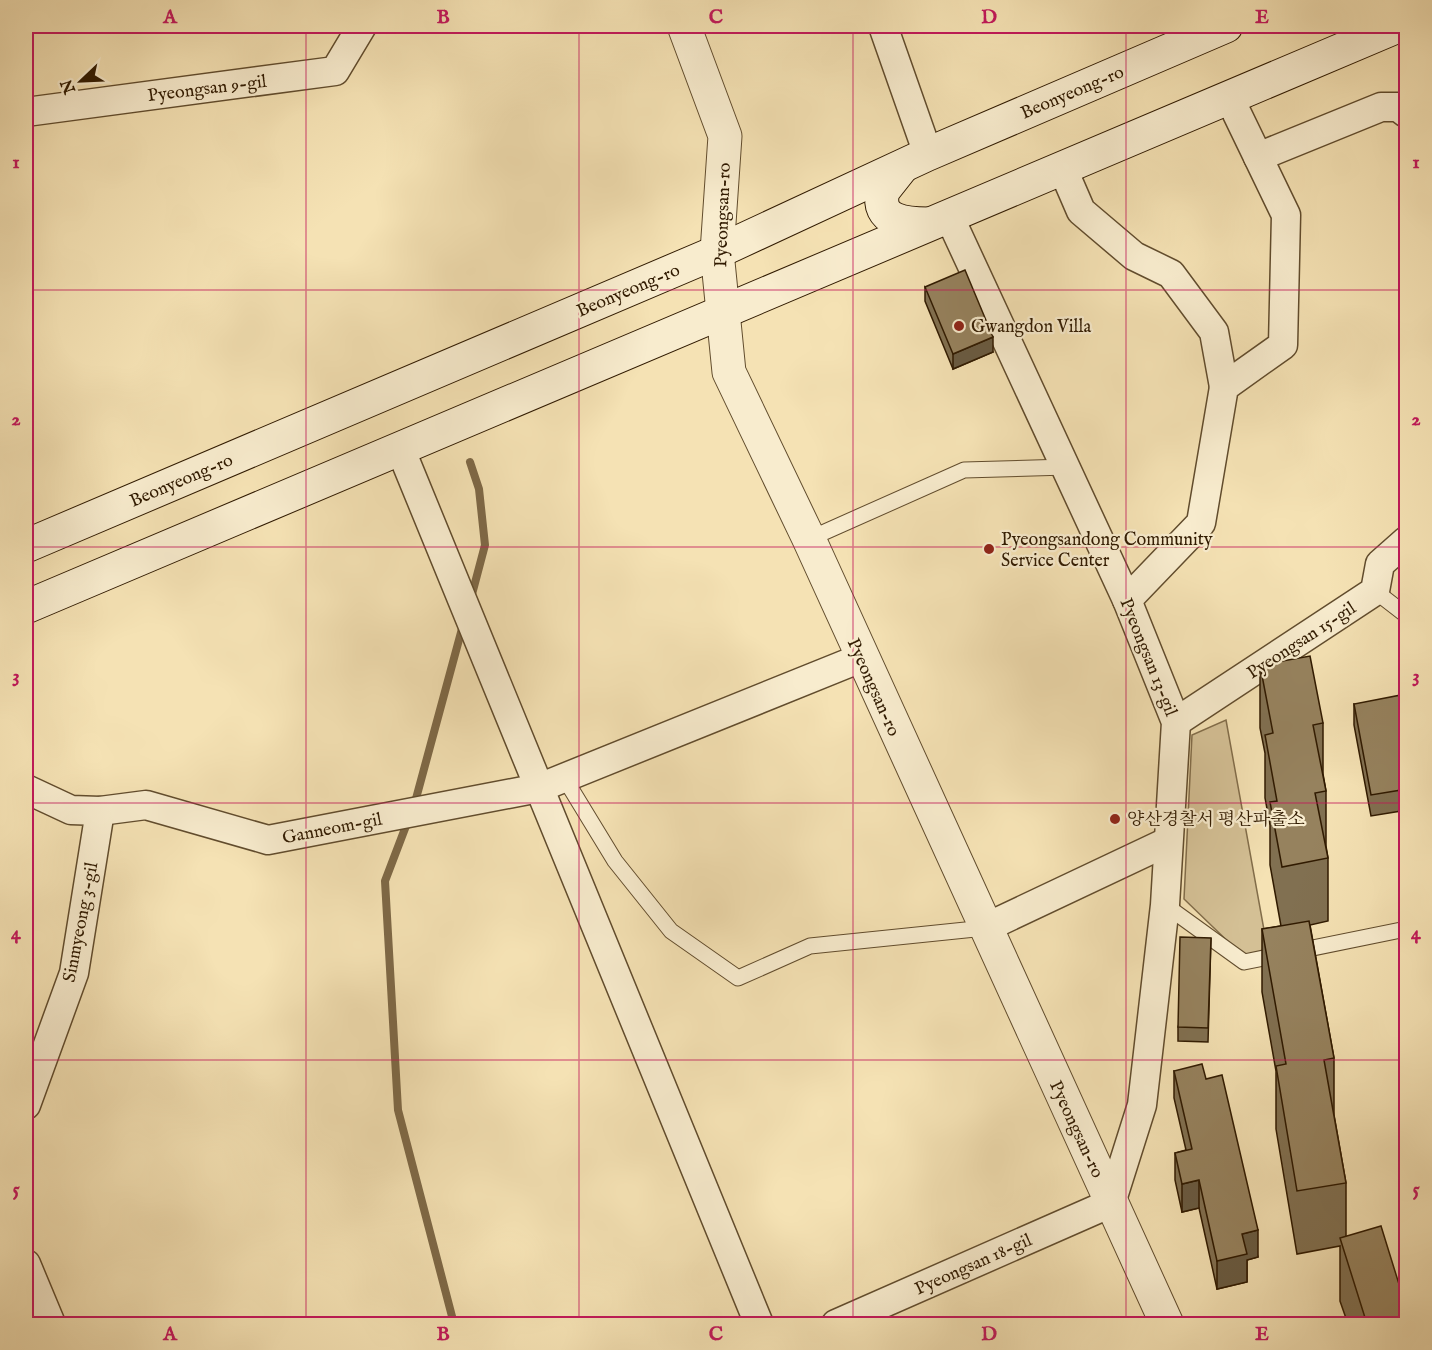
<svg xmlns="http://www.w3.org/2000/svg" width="1432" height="1350" viewBox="0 0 1432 1350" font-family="'IM FELL English','Noto Serif KR',serif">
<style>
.green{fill:#d4c095;stroke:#826d4a;stroke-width:1.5}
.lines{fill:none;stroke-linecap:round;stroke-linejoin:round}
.stream{stroke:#7e6947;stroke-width:8}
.service-casing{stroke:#614c2d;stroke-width:17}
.minor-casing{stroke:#614c2d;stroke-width:31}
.tertiary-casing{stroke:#614c2d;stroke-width:35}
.secondary-casing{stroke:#301a00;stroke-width:35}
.service{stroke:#f8ecce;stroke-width:15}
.minor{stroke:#f8ecce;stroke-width:28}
.tertiary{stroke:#f8ecce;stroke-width:33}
.secondary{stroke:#f8ecce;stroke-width:33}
.wall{fill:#817051;stroke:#301a00;stroke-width:1.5}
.shaded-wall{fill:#695b42;stroke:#301a00;stroke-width:1.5}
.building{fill:#96825e;stroke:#301a00;stroke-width:1.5}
.grid{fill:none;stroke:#c2185b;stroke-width:1.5;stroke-opacity:0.55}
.poi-dot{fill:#8f2418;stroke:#f8ecce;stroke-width:2}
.labels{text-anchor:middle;stroke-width:4.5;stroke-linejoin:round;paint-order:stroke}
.street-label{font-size:18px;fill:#301a00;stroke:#f8ecce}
.poi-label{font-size:18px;fill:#301a00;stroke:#f8ecce;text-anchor:start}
.neatline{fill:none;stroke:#c2185b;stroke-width:2}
.grid-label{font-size:20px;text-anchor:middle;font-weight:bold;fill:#c2185b}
</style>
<rect width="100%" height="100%" fill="#f5e2b4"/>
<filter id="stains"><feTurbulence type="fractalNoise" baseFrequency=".00333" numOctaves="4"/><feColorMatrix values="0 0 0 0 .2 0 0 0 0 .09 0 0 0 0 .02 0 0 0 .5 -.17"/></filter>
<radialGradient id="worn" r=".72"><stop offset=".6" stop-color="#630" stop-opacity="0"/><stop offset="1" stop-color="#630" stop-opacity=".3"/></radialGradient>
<!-- green -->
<polygon class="green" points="1226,720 1268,952 1243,956 1184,899 1192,735"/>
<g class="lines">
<!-- stream -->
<g class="stream">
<polyline points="470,462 479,489 485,545 471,598"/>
<polyline points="414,806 463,625"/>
<polyline points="409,818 385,881 398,1110 454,1324"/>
</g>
<defs>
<g id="service">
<polyline points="809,539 964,470 1067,467"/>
<polyline points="1375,591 1406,615"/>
<polyline points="565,779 615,861 671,931 738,978 810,946 985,928"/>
<polyline points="1165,905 1244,962 1406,929"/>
</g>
<g id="minor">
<polyline points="883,26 928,154"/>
<polyline points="26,112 335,71 362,26"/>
<polyline points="1258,157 1381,107 1398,107 1406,113"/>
<polyline points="1062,167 1081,211 1134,256 1171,274 1214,332 1224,387"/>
<polyline points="400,448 759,1324"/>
<polyline points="1127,600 1201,523 1224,387 1283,345 1286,215 1229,97"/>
<polyline points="1176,722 1375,591 1380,564 1406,541"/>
<polyline points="26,789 71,810 100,811 74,973 26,1105"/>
<polyline points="100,811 146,805 268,840 539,788 861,658"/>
<polyline points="985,928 1167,842"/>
<polyline points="26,1264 51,1324"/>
<polyline points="836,1324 1111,1203 1142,1105 1165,905 1176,722 1127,600 949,216"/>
</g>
<polyline id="tertiary" points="684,26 725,136 717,252 729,372 809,539 1167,1324"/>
<g id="secondary">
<path d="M 902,167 L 883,191 C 875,222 907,224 928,224"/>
<polyline points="26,546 717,252 928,154 1226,26"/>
<polyline points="26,607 1398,26"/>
</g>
</defs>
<!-- service casing -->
<use href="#service" class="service-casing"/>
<!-- minor casing -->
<use href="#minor" class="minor-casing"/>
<!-- tertiary casing -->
<use href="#tertiary" class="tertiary-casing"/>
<!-- secondary casing -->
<use href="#secondary" class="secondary-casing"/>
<!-- service -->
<use href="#service" class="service"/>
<!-- minor -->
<use href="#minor" class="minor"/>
<!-- tertiary -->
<use href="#tertiary" class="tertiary"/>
<!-- secondary -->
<use href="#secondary" class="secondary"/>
</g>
<!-- wall -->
<g class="wall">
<polygon points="925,287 993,352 953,369 925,301"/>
<polygon points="1260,665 1323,723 1323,774 1326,791 1326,846 1328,858 1328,921 1310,925 1334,1058 1334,1115 1346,1183 1346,1237 1407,1324 1348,1324 1340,1301 1340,1246 1297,1254 1276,1129 1276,1071 1262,992 1262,929 1281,926 1270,865 1270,825 1265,798 1265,753 1260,728"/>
<polygon points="1354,704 1407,725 1407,810 1371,816 1354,725"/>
<polygon points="1211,938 1208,1042 1178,1041 1178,1027"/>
<polygon points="1174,1071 1206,1079 1258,1257 1247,1260 1247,1282 1217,1289 1199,1208 1182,1212 1175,1180 1175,1153 1186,1150 1174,1098"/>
</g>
<!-- shaded-wall -->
<g class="shaded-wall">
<polygon points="993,337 993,352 953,369 953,354"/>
<polygon points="1199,1180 1199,1208 1182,1212 1182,1184"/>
<polygon points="1258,1230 1258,1257 1247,1260 1247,1282 1217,1289 1217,1261 1242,1234"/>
</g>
<!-- building -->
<g class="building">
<polygon points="965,270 993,337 953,354 925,287"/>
<polygon points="1310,656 1323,723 1313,725 1326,791 1315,793 1328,858 1282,867 1270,802 1277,801 1265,735 1273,733 1260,665"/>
<polygon points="1401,695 1407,725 1407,789 1371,795 1354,704"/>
<polygon points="1309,921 1334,1058 1324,1060 1346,1183 1297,1191 1276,1066 1286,1064 1262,929"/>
<polygon points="1180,937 1211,938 1208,1028 1178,1027"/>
<polygon points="1202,1064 1206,1079 1222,1075 1258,1230 1242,1234 1247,1254 1217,1261 1199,1180 1182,1184 1175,1153 1192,1149 1174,1071"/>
<polygon points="1381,1226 1407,1310 1407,1324 1367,1324 1340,1238"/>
</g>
<!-- grid -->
<path class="grid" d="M 306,26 L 306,1324M 579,26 L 579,1324M 853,26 L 853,1324M 1126,26 L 1126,1324M 26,290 L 1406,290M 26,547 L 1406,547M 26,803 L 1406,803M 26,1060 L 1406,1060"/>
<!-- markers -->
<g class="poi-dot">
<circle cx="959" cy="326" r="6"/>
<circle cx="989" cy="549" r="6"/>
<circle cx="1115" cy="819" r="6"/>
</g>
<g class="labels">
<!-- street labels -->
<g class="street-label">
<text transform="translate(207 88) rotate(-7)" y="6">Pyeongsan 9-gil</text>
<text transform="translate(1072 92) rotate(-23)" y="6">Beonyeong-ro</text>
<text transform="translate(722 215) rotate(-88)" y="6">Pyeongsan-ro</text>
<text transform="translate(628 290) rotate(-23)" y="6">Beonyeong-ro</text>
<text transform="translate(181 480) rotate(-23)" y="6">Beonyeong-ro</text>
<text transform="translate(1301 640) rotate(-33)" y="6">Pyeongsan 15-gil</text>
<text transform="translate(1149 657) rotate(68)" y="6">Pyeongsan 13-gil</text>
<text transform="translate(874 687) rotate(66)" y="6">Pyeongsan-ro</text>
<text transform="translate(332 828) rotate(-11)" y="6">Ganneom-gil</text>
<text transform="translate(80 922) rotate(-79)" y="6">Sinmyeong 3-gil</text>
<text transform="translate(1077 1129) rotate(65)" y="6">Pyeongsan-ro</text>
<text transform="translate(973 1264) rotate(-24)" y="6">Pyeongsan 18-gil</text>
</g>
<!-- poi labels -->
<g class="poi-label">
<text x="971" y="332">Gwangdon Villa</text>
<text x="1001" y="545">Pyeongsandong Community<tspan x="1001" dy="21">Service Center</tspan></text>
<text x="1127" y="825">양산경찰서 평산파출소</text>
</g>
</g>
<!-- margin -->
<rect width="1432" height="1350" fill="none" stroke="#f5e2b4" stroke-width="66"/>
<!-- north arrow -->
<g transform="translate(81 81) rotate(247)" stroke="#f8ecce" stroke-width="4.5" paint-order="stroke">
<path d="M0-4.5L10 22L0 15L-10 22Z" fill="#301a00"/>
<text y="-9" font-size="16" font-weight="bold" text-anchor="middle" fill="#301a00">N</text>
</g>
<rect x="33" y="33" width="1366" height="1284" class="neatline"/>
<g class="grid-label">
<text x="170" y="23">A</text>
<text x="443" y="23">B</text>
<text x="716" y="23">C</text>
<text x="989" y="23">D</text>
<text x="1262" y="23">E</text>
<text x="16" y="168">1</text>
<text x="1416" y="168">1</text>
<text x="16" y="425">2</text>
<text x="1416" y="425">2</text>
<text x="16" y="682">3</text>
<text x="1416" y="682">3</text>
<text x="16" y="939">4</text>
<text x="1416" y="939">4</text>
<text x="16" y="1195">5</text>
<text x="1416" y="1195">5</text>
<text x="170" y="1340">A</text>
<text x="443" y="1340">B</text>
<text x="716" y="1340">C</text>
<text x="989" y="1340">D</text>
<text x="1262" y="1340">E</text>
</g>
<rect width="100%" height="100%" filter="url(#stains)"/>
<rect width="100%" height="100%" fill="url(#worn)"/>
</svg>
